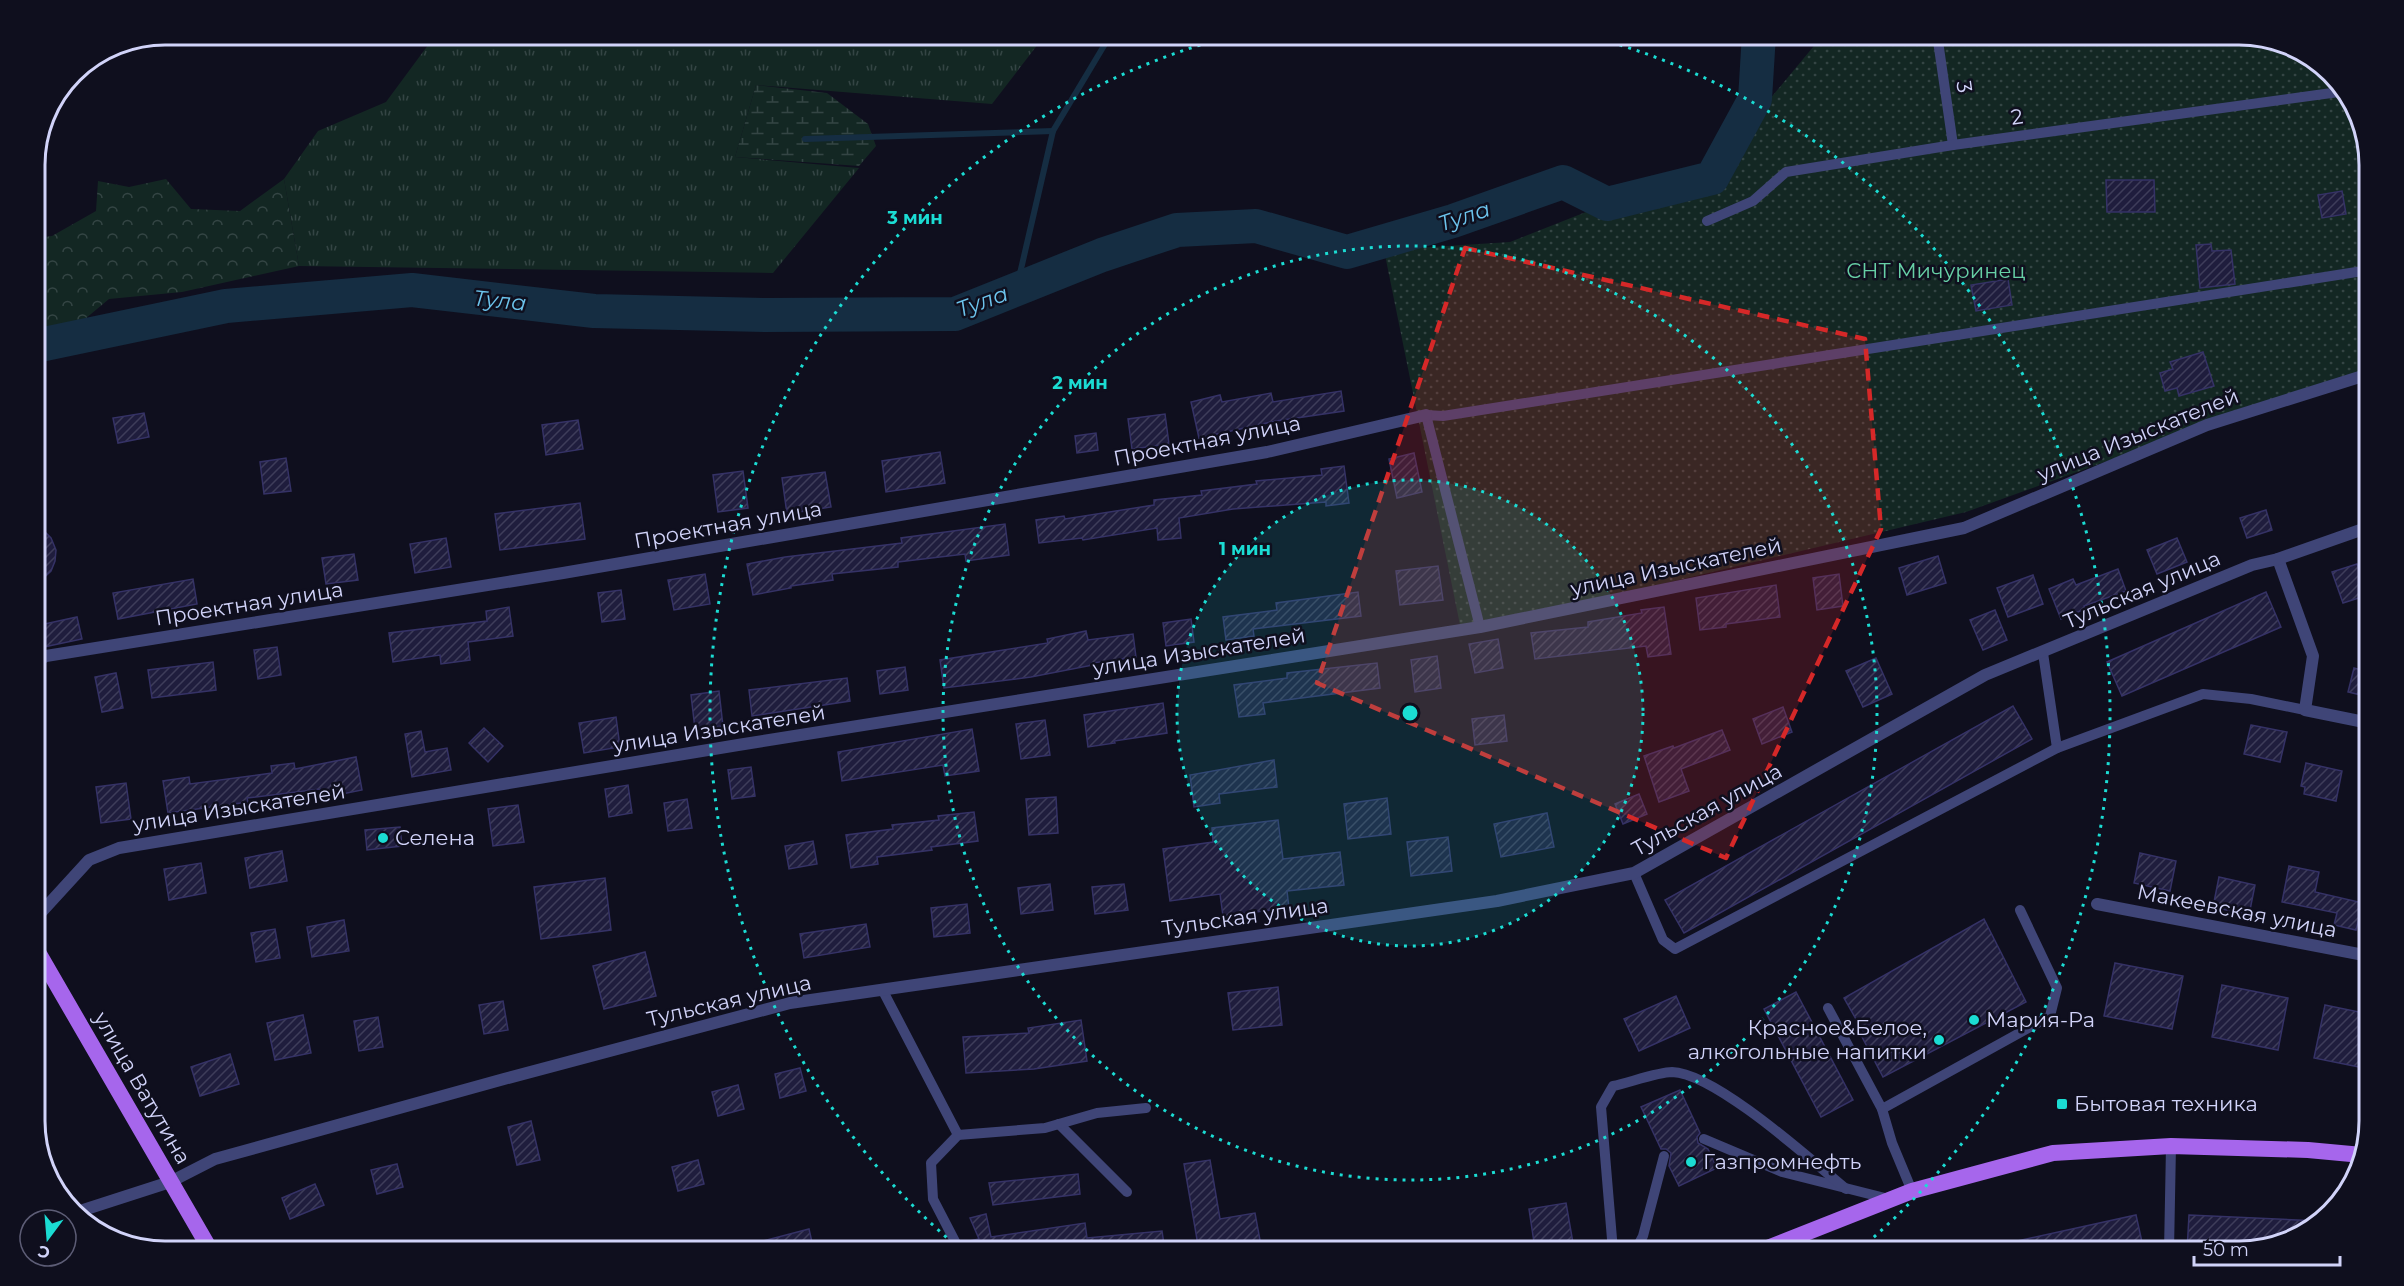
<svg xmlns="http://www.w3.org/2000/svg" width="2404" height="1286" viewBox="0 0 2404 1286" font-family="Montserrat,sans-serif">
<style>
.grass{fill:url(#grass-tufts)}
.forest{fill:url(#forest-crowns)}
.wetland{fill:url(#wetland-marsh)}
.garden{fill:url(#garden-dots)}
.lines{fill:none;stroke-linecap:round;stroke-linejoin:round}
.stream{stroke:#152d42;stroke-width:6}
.river{stroke:#152d42;stroke-width:34}
.building{fill:url(#building-hatch);stroke:#353266;stroke-width:1.5}
.service{stroke:#3f4577;stroke-width:10}
.minor{stroke:#3f4577;stroke-width:12}
.primary{stroke:#a666ec;stroke-width:16}
.marked{fill:#d62828;fill-opacity:0.2;stroke:#d62828;stroke-width:4.5;stroke-dasharray:12 8;stroke-linejoin:round}
.ring{fill:none;stroke:#1bdcd3;stroke-width:3;stroke-dasharray:3 6}
.poi-dot{fill:#1bdcd3;stroke:#0f0f1e;stroke-width:2}
.labels{text-anchor:middle;stroke-width:5;stroke-linejoin:round;paint-order:stroke}
.street-label{font-size:21px;fill:#d1d3f9;stroke:#0f0f1e}
.park-label{font-size:21px;fill:#67d0a6;stroke:#0f0f1e}
.poi-label{font-size:21px;fill:#d1d3f9;stroke:#0f0f1e;text-anchor:start}
.water-label{font-size:22px;font-style:italic;fill:#6cc4ed;stroke:#0f0f1e}
.rim{fill:none;stroke:#d1d3f9;stroke-width:3}
.centre{fill:#1bdcd3;stroke:#0f0f1e;stroke-width:3}
.ring-label{font-size:18px;text-anchor:middle;font-weight:bold;fill:#1bdcd3;stroke:#0f0f1e;stroke-width:5;stroke-linejoin:round;paint-order:stroke}
</style>
<defs>
<pattern id="grass-tufts" width="24" height="20" patternUnits="userSpaceOnUse" patternTransform="scale(1.5)"><rect width="24" height="20" fill="#132723"/><path d="M3 7l-1-3M5 7V3M7 7l1-3M15 17l-1-3M17 17v-4M19 17l1-3" fill="none" stroke="#344544"/></pattern>
<pattern id="forest-crowns" width="20" height="18" patternUnits="userSpaceOnUse" patternTransform="scale(1.5)"><rect width="20" height="18" fill="#132723"/><path d="M2 6a3 3 0 1 1 6 0M12 15a3 3 0 1 1 6 0" fill="none" stroke="#344544"/></pattern>
<pattern id="wetland-marsh" width="20" height="14" patternUnits="userSpaceOnUse" patternTransform="scale(1.5)"><rect width="20" height="14" fill="#132723"/><path d="M1 5h8M5 5V1M11 12h8M15 12V8" fill="none" stroke="#344544"/></pattern>
<pattern id="garden-dots" width="8" height="8" patternUnits="userSpaceOnUse" patternTransform="scale(1.5)"><rect width="8" height="8" fill="#132723"/><path d="M2 2h.1M6 6h.1" fill="none" stroke="#344544" stroke-width="1.8" stroke-linecap="round"/></pattern>
<pattern id="building-hatch" width="6" height="6" patternUnits="userSpaceOnUse" patternTransform="scale(1.5)"><rect width="6" height="6" fill="#1f1d3d"/><path d="M-1 1l2-2M0 6l6-6M5 7l2-2" fill="none" stroke="#3e3d5a"/></pattern>
</defs>
<rect width="100%" height="100%" fill="#0f0f1e"/>
<!-- grass -->
<polygon class="grass" points="443,35 1045,35 992,104 756,85 735,157 859,168 773,273 299,266 284,179 318,131 386,102 434,37"/>
<!-- forest -->
<polygon class="forest" points="166,179 191,209 240,211 284,179 299,266 182,292 109,299 79,324 35,330 35,238 52,236 96,211 98,181 129,187"/>
<!-- wetland -->
<polygon class="wetland" points="756,85 827,93 868,124 876,146 859,166 735,157"/>
<!-- garden -->
<polygon class="garden" points="1823,35 2239,35 2297,48 2348,93 2369,156 2369,374 2207,425 1966,512 1480,627 1461,630 1384,250 1510,242 1720,159"/>
<g class="lines">
<!-- stream -->
<g class="stream">
<polyline points="805,139 1053,131"/>
<polyline points="955,314 1018,282 1053,131 1111,34"/>
</g>
<!-- river -->
<polyline class="river" points="35,346 226,306 412,290 594,311 767,315 955,314 1102,255 1177,230 1256,226 1347,252 1453,221 1563,182 1607,204 1712,178 1755,99 1759,34"/>
</g>
<!-- building -->
<g class="building">
<polygon points="2106,180 2154,180 2155,212 2107,212"/>
<polygon points="2342,191 2346,214 2322,218 2318,195"/>
<polygon points="2211,244 2212,251 2231,250 2235,284 2200,288 2196,245"/>
<polygon points="2008,279 2012,305 1976,311 1971,285"/>
<polygon points="2203,352 2214,386 2179,396 2177,388 2165,391 2160,373 2173,369 2170,362"/>
<polygon points="1341,391 1344,411 1276,421 1199,438 1191,402 1220,395 1222,402 1271,393 1273,402"/>
<polygon points="144,413 149,437 118,443 113,418"/>
<polygon points="1165,414 1169,444 1132,449 1128,419"/>
<polygon points="578,420 583,449 546,455 542,425"/>
<polygon points="1096,433 1098,450 1077,453 1075,436"/>
<polygon points="940,452 945,483 886,492 882,461"/>
<polygon points="1414,453 1422,492 1397,498 1389,459"/>
<polygon points="286,458 291,491 264,494 260,462"/>
<polygon points="1344,466 1349,503 1326,506 1326,502 1233,509 1179,518 1181,538 1158,540 1157,528 1083,540 1082,538 1039,543 1036,520 1064,516 1065,519 1154,505 1154,500 1202,495 1201,491 1257,484 1256,481 1322,475 1321,469"/>
<polygon points="743,471 748,508 718,512 713,475"/>
<polygon points="825,472 831,507 787,514 782,478"/>
<polygon points="580,503 585,539 500,550 495,514"/>
<polygon points="2266,510 2272,530 2247,538 2240,518"/>
<polygon points="35,522 51,538 56,550 55,561 51,571 35,586"/>
<polygon points="1005,524 1009,555 966,561 965,554 898,562 898,567 832,574 833,580 791,586 791,588 753,595 747,564 785,557 902,543 901,538"/>
<polygon points="446,538 451,567 415,573 410,544"/>
<polygon points="2177,538 2187,562 2157,574 2147,550"/>
<polygon points="354,554 358,580 326,584 322,558"/>
<polygon points="1938,556 1946,583 1907,595 1899,568"/>
<polygon points="2357,564 2368,595 2343,603 2332,572"/>
<polygon points="1438,566 1443,600 1400,605 1396,571"/>
<polygon points="2118,569 2126,591 2084,606 2085,609 2061,619 2049,589 2073,579 2076,585"/>
<polygon points="705,574 710,604 674,610 668,580"/>
<polygon points="1839,574 1843,606 1817,610 1813,578"/>
<polygon points="2033,575 2043,604 2008,617 1997,588"/>
<polygon points="193,579 197,604 118,619 113,593"/>
<polygon points="1776,585 1780,617 1726,624 1726,627 1700,630 1696,598"/>
<polygon points="621,590 625,619 602,622 598,593"/>
<polygon points="1358,592 1361,616 1253,629 1254,636 1226,640 1223,617 1277,610 1276,603"/>
<polygon points="2266,592 2281,627 2122,696 2107,662"/>
<polygon points="509,607 513,636 468,642 470,660 441,664 440,655 393,662 389,633 487,621 486,611"/>
<polygon points="1664,607 1671,654 1648,657 1646,646 1535,659 1531,633 1588,627 1588,622 1642,613 1641,610"/>
<polygon points="1995,610 2007,640 1983,650 1970,620"/>
<polygon points="77,617 82,639 39,648 35,626"/>
<polygon points="1191,619 1194,642 1166,646 1163,623"/>
<polygon points="1086,631 1088,640 1133,634 1136,657 1092,663 1093,665 1031,677 944,688 940,660 1048,643 1047,639"/>
<polygon points="1498,639 1503,668 1475,673 1469,644"/>
<polygon points="277,647 281,675 258,679 254,650"/>
<polygon points="1437,656 1441,688 1415,692 1411,660"/>
<polygon points="1876,658 1892,694 1863,707 1846,671"/>
<polygon points="213,662 216,690 152,698 148,670"/>
<polygon points="1377,663 1380,688 1263,703 1265,714 1239,717 1234,685 1287,678 1287,673"/>
<polygon points="905,667 908,690 880,694 877,671"/>
<polygon points="2354,668 2369,672 2369,697 2348,692"/>
<polygon points="116,673 123,708 102,712 95,677"/>
<polygon points="847,678 850,701 752,716 749,690"/>
<polygon points="719,691 723,726 695,729 691,695"/>
<polygon points="1163,703 1167,733 1114,741 1115,743 1088,747 1084,715"/>
<polygon points="2013,706 2032,739 1684,933 1665,900"/>
<polygon points="1783,707 1792,732 1762,744 1753,719"/>
<polygon points="1504,715 1507,741 1475,745 1472,719"/>
<polygon points="616,717 620,747 584,753 579,723"/>
<polygon points="1045,720 1050,755 1021,759 1016,724"/>
<polygon points="2251,725 2287,732 2280,762 2244,754"/>
<polygon points="484,728 503,746 488,762 469,743"/>
<polygon points="972,729 979,771 945,776 943,765 842,781 838,752"/>
<polygon points="1722,730 1730,750 1681,769 1689,791 1659,802 1644,756 1673,746 1674,748"/>
<polygon points="421,731 425,752 447,748 451,770 412,777 405,734"/>
<polygon points="356,757 362,790 322,798 320,789 247,798 248,802 168,813 163,781 189,777 190,784 272,773 271,766 294,763 295,769"/>
<polygon points="1274,760 1277,787 1219,794 1220,803 1194,807 1190,775"/>
<polygon points="2306,763 2342,771 2336,801 2304,794 2305,787 2301,786"/>
<polygon points="751,767 755,796 732,799 728,770"/>
<polygon points="126,783 131,819 101,823 96,787"/>
<polygon points="628,785 632,813 609,817 605,789"/>
<polygon points="1639,794 1647,814 1623,824 1615,804"/>
<polygon points="1056,797 1058,833 1029,835 1026,799"/>
<polygon points="1387,798 1391,834 1348,839 1344,804"/>
<polygon points="687,799 692,828 668,831 664,803"/>
<polygon points="518,805 524,842 493,846 488,809"/>
<polygon points="974,812 978,841 931,847 932,850 877,857 878,864 851,868 846,835 893,829 892,825 939,820 938,816"/>
<polygon points="1547,813 1554,847 1501,857 1494,824"/>
<polygon points="1278,820 1283,859 1340,852 1344,885 1287,891 1289,908 1223,916 1220,894 1170,901 1163,849 1213,842 1212,828"/>
<polygon points="400,827 402,846 367,850 365,830"/>
<polygon points="1448,837 1452,871 1411,876 1407,842"/>
<polygon points="813,841 817,864 789,869 785,846"/>
<polygon points="282,851 287,881 250,888 245,858"/>
<polygon points="2140,853 2176,861 2170,891 2134,883"/>
<polygon points="201,863 206,893 169,900 164,869"/>
<polygon points="2289,866 2319,872 2315,892 2363,903 2356,930 2334,925 2337,913 2282,902"/>
<polygon points="2219,877 2255,885 2249,915 2213,907"/>
<polygon points="605,878 611,930 541,939 534,887"/>
<polygon points="1050,884 1053,910 1021,914 1018,888"/>
<polygon points="1124,884 1128,910 1095,914 1092,887"/>
<polygon points="967,904 970,933 934,937 931,908"/>
<polygon points="1984,919 2026,1002 1883,1077 1862,1037 1865,1035 1844,998"/>
<polygon points="344,920 349,951 312,957 307,927"/>
<polygon points="866,924 870,947 804,958 800,934"/>
<polygon points="275,929 280,958 256,962 251,933"/>
<polygon points="645,952 656,996 604,1009 593,966"/>
<polygon points="2115,963 2183,976 2172,1029 2104,1016"/>
<polygon points="2222,985 2288,998 2278,1050 2212,1037"/>
<polygon points="1278,987 1282,1025 1233,1030 1228,993"/>
<polygon points="1796,992 1853,1100 1821,1117 1764,1009"/>
<polygon points="1676,996 1690,1028 1639,1051 1624,1019"/>
<polygon points="503,1001 508,1030 484,1034 479,1005"/>
<polygon points="2325,1005 2369,1014 2369,1069 2314,1058"/>
<polygon points="303,1015 311,1053 275,1060 267,1023"/>
<polygon points="378,1017 383,1047 359,1051 354,1021"/>
<polygon points="1081,1020 1087,1061 1034,1069 966,1073 963,1037 1029,1033 1028,1028"/>
<polygon points="230,1054 239,1084 200,1096 191,1067"/>
<polygon points="800,1068 806,1091 780,1098 775,1074"/>
<polygon points="738,1085 744,1109 718,1116 712,1092"/>
<polygon points="1680,1090 1700,1133 1697,1137 1698,1143 1708,1149 1717,1168 1679,1186 1669,1166 1671,1153 1666,1149 1661,1149 1641,1107"/>
<polygon points="531,1121 540,1160 517,1165 508,1127"/>
<polygon points="698,1160 704,1184 678,1191 672,1167"/>
<polygon points="1210,1160 1220,1219 1255,1213 1262,1251 1199,1251 1184,1164"/>
<polygon points="397,1164 403,1187 377,1194 371,1170"/>
<polygon points="1078,1174 1080,1194 993,1205 989,1183"/>
<polygon points="315,1184 324,1205 290,1219 282,1198"/>
<polygon points="1566,1203 1573,1243 1535,1249 1529,1209"/>
<polygon points="986,1214 991,1237 1085,1223 1087,1238 1162,1231 1165,1251 967,1251 964,1242 979,1239 970,1218"/>
<polygon points="2136,1215 2144,1251 2000,1251 1999,1245"/>
<polygon points="2189,1215 2319,1221 2311,1230 2240,1251 2187,1251"/>
<polygon points="809,1229 814,1251 744,1251 744,1246"/>
</g>
<g class="lines">
<!-- service -->
<g class="service">
<polyline points="1937,34 1953,145"/>
<polyline points="1707,221 1753,201 1786,172 1953,145 2346,91"/>
<polyline points="1480,627 1426,415 1443,416 2369,270"/>
<polyline points="2043,653 2057,748"/>
<polyline points="1634,873 1663,940 1675,949 2057,748 2203,694 2251,699 2305,710"/>
<polyline points="883,991 958,1135"/>
<polyline points="1828,1008 1882,1109 2050,1016 2057,988 2020,910"/>
<polyline points="1882,1109 1892,1143 1912,1191"/>
<polyline points="1059,1124 1127,1192"/>
<polyline points="1704,1139 1782,1172 1889,1199"/>
<polyline points="960,1251 933,1199 931,1163 958,1135 1045,1128 1097,1113 1146,1108"/>
<path d="M 1613,1251 L 1601,1107 L 1613,1086 C 1628,1083 1658,1072 1672,1072 C 1715,1073 1811,1160 1846,1189"/>
<polyline points="1635,1251 1643,1236 1664,1156"/>
<polyline points="2169,1251 2171,1146"/>
</g>
<!-- minor -->
<g class="minor">
<polyline points="2278,559 2313,656 2305,710 2369,723"/>
<polyline points="35,662 46,656 563,573 1267,452 1426,415"/>
<polyline points="2097,904 2369,956"/>
<polyline points="35,919 89,860 119,848 738,745 1480,627 1964,528 2207,425 2369,374"/>
<polyline points="77,1212 170,1182 215,1159 504,1079 790,1003 1497,901 1634,873 1985,675 2252,565 2278,559 2369,527"/>
</g>
<!-- primary -->
<g class="primary">
<polyline points="35,947 211,1251"/>
<polyline points="1760,1251 1912,1191 2053,1153 2171,1146 2308,1150 2362,1155"/>
</g>
</g>
<!-- marked area -->
<path class="marked" d="M 1465,248 L 1865,339 L 1881,529 L 1726,858 L 1317,683 Z"/>
<!-- distance rings -->
<circle cx="1410" cy="713" r="233" fill="#1bdcd3" fill-opacity=".12"/>
<g class="ring">
<circle cx="1410" cy="713" r="233"/>
<circle cx="1410" cy="713" r="467"/>
<path d="M960 1249A700 700 0 0 1 1235 35M1585 35A700 700 0 0 1 1860 1249"/>
</g>
<!-- markers -->
<g class="poi-dot">
<circle cx="383" cy="838" r="6"/>
<circle cx="1974" cy="1020" r="6"/>
<circle cx="1939" cy="1040" r="6"/>
<rect x="2056" y="1098" width="12" height="12" rx="3"/>
<circle cx="1691" cy="1162" r="6"/>
</g>
<g class="labels">
<!-- street labels -->
<g class="street-label">
<text transform="translate(1964 87) rotate(82)" y="7">3</text>
<text transform="translate(2017 117) rotate(-8)" y="7">2</text>
<text transform="translate(2138 435) rotate(-22)" y="7">улица Изыскателей</text>
<text transform="translate(1207 441) rotate(-11)" y="7">Проектная улица</text>
<text transform="translate(728 525) rotate(-10)" y="7">Проектная улица</text>
<text transform="translate(1676 567) rotate(-12)" y="7">улица Изыскателей</text>
<text transform="translate(2142 590) rotate(-23)" y="7">Тульская улица</text>
<text transform="translate(249 604) rotate(-9)" y="7">Проектная улица</text>
<text transform="translate(1199 652) rotate(-9)" y="7">улица Изыскателей</text>
<text transform="translate(719 729) rotate(-9)" y="7">улица Изыскателей</text>
<text transform="translate(239 808) rotate(-9)" y="7">улица Изыскателей</text>
<text transform="translate(1707 810) rotate(-29)" y="7">Тульская улица</text>
<text transform="translate(2237 911) rotate(11)" y="7">Макеевская улица</text>
<text transform="translate(1245 917) rotate(-8)" y="7">Тульская улица</text>
<text transform="translate(729 1001) rotate(-13)" y="7">Тульская улица</text>
<text transform="translate(142 1088) rotate(60)" y="7">улица Ватутина</text>
</g>
<!-- park labels -->
<g class="park-label">
<text x="1936" y="278">СНТ Мичуринец</text>
</g>
<!-- poi labels -->
<g class="poi-label">
<text x="395" y="845">Селена</text>
<text x="1986" y="1027">Мария-Ра</text>
<text x="1927" y="1035" text-anchor="end">Красное&amp;Белое,<tspan x="1927" dy="24">алкогольные напитки</tspan></text>
<text x="2074" y="1111">Бытовая техника</text>
<text x="1703" y="1169">Газпромнефть</text>
</g>
<!-- water labels -->
<g class="water-label">
<text transform="translate(1464 216) rotate(-18)" y="8">Тула</text>
<text transform="translate(500 300) rotate(6)" y="8">Тула</text>
<text transform="translate(982 301) rotate(-20)" y="8">Тула</text>
</g>
</g>
<!-- crop -->
<path d="M0 0H2404V1286H0ZM165 45H2239A120 120 0 0 1 2359 165V1121A120 120 0 0 1 2239 1241H165A120 120 0 0 1 45 1121V165A120 120 0 0 1 165 45Z" fill="#0f0f1e" fill-rule="evenodd"/>
<path class="rim" d="M165 45H2239A120 120 0 0 1 2359 165V1121A120 120 0 0 1 2239 1241H165A120 120 0 0 1 45 1121V165A120 120 0 0 1 165 45Z"/>
<circle cx="1410" cy="713" r="9" class="centre"/>
<g class="ring-label">
<text x="915" y="224">3 мин</text>
<text x="1080" y="389">2 мин</text>
<text x="1245" y="555">1 мин</text>
</g>
<!-- north arrow -->
<g transform="translate(48 1238) rotate(196)"><circle r="28" fill="#0f0f1e" stroke="#5d5d76" stroke-width="1.5"/>
<path d="M0-4.5L10 22L0 15L-10 22Z" fill="#1bdcd3"/>
<text y="-9" font-size="16" font-weight="bold" text-anchor="middle" fill="#d1d3f9">С</text>
</g>
<!-- scale -->
<path d="M2194 1256v9h146v-9" fill="none" stroke="#d1d3f9" stroke-width="3"/>
<text x="2203" y="1256" font-size="18" fill="#d1d3f9" stroke="#0f0f1e" stroke-width="4.5" paint-order="stroke">50 m</text>
</svg>
